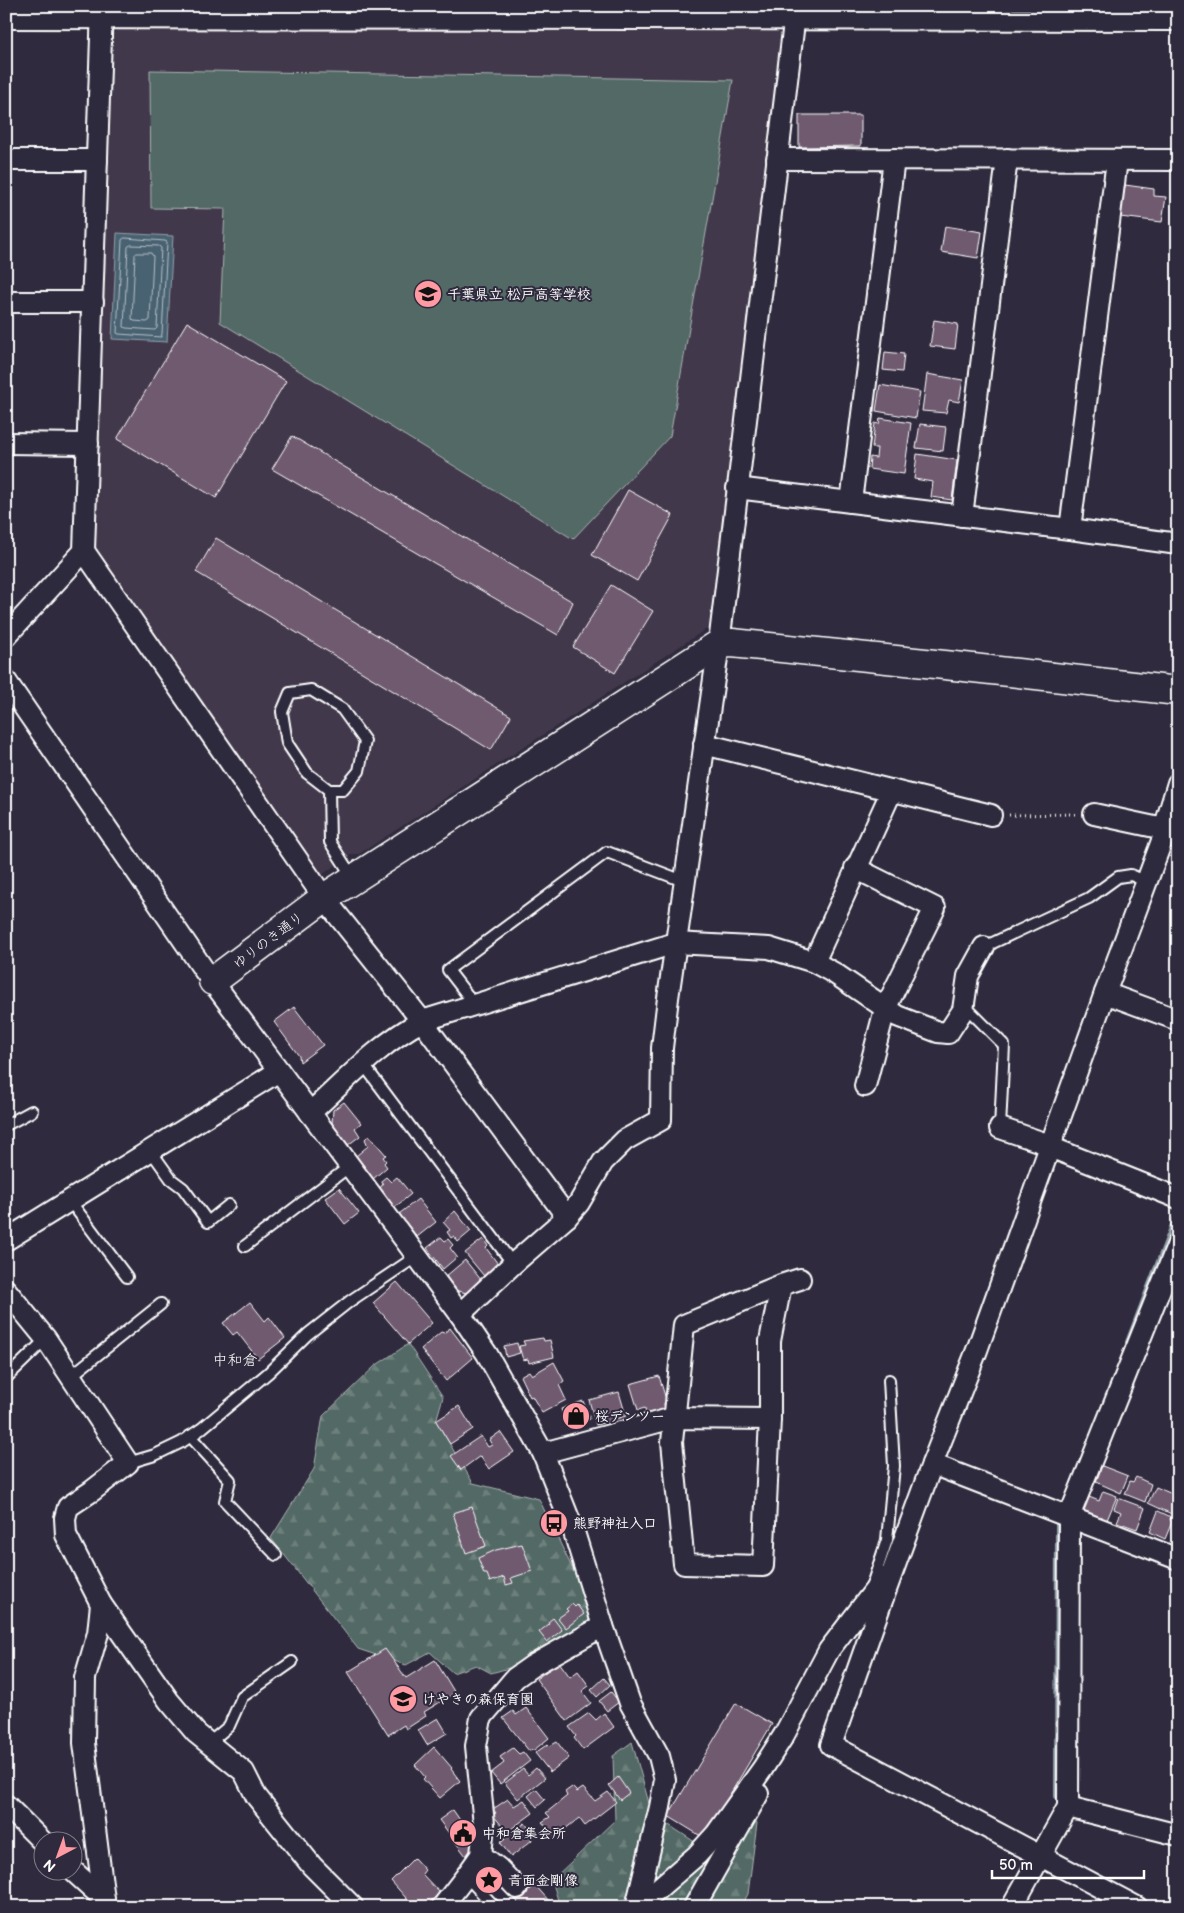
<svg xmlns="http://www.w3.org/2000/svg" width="1184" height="1913" viewBox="0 0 1184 1913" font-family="'Balsamiq Sans','Klee One',sans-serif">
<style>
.built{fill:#42384c}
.forest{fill:url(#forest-firs);stroke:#a9b4b2}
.park{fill:#536965;stroke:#a9b4b2}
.water{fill:#496272;stroke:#92a1aa}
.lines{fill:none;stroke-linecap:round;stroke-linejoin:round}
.shore{stroke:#b6c0c7;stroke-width:1}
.stream{stroke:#92a1aa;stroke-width:6}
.building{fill:#6f5a70;stroke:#fff}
.lane-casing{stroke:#fff;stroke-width:14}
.street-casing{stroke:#fff;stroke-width:24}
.secondary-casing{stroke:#fff;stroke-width:31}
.path{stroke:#fff;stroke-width:3;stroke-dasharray:1 4;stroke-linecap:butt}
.lane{stroke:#2f2a3d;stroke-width:10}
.street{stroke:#2f2a3d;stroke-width:20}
.secondary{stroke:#2f2a3d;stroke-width:28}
.labels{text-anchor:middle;stroke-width:4;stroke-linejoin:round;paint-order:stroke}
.poi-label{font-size:14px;font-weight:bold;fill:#fff;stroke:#2f2a3d;text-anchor:start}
.street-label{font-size:14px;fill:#fff;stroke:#2f2a3d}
.neighbourhood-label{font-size:15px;fill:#fff;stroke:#2f2a3d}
</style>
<defs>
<pattern id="forest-firs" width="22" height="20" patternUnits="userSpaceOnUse" patternTransform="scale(1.25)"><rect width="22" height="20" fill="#536965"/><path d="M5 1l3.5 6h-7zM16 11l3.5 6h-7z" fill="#6d807c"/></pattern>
</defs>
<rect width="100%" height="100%" fill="#2f2a3d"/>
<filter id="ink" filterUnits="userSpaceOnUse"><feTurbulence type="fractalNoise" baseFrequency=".02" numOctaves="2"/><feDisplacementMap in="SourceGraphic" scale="10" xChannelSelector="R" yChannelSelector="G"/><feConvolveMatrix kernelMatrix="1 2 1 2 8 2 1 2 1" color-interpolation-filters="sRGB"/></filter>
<g filter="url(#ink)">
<!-- built -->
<polygon class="built" points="117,29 776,29 784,38 711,626 359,854 352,854 320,876 96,550 112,36"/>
<!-- forest -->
<g class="forest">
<polygon points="408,1344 443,1397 436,1421 473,1483 539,1499 587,1599 589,1626 516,1666 491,1673 476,1665 453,1673 430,1652 406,1665 358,1649 271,1538 314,1469 323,1416 375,1366"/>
<polygon points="632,1742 652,1814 710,1852 749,1811 757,1823 748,1894 741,1907 560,1907 552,1880 615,1820 613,1756"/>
</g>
<!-- park -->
<polygon class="park" points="150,70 733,80 670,436 573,539 220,322 225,209 151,208"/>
<!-- water -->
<polygon class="water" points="117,233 173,236 167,342 112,339"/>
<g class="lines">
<!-- shore -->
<g class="shore">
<polygon points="125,238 165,241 167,242 162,334 161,337 119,334 117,333 122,240"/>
<polygon points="131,245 159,246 161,248 157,328 155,330 126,328 124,327 128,247"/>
<polygon points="137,253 151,253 153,256 150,320 147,322 134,321 132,319 135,255"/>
</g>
<!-- stream -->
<g class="stream">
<polyline points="1128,1342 1178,1212"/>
<polyline points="1057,1796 1058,1525 1061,1517"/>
</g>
</g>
<!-- building -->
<g class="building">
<polygon points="302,6 354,6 354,7 302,9"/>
<polygon points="799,115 861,115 861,146 799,147"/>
<polygon points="1125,185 1154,189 1154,196 1166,197 1162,222 1120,217"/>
<polygon points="945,226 982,232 978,258 941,252"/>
<polygon points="934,320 958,324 955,349 930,346"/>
<polygon points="187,322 286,381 216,498 117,439"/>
<polygon points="885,352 904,354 902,372 883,370"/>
<polygon points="927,374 963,380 959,402 949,400 946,413 922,411"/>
<polygon points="880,385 920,392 916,418 876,411"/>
<polygon points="880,418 911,423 904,474 869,469 870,457 876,458 877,448 872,448 875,423 879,424"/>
<polygon points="920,424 946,427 943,451 916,448"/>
<polygon points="292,436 573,602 558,635 272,469"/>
<polygon points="917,454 957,460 952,500 931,497 933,482 914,479"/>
<polygon points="628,490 673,515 637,581 592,555"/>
<polygon points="216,538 511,716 491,750 196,572"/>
<polygon points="611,585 653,611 615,673 573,647"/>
<polygon points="294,1007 323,1045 300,1062 299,1056 274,1022"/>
<polygon points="344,1102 361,1123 355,1128 360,1136 348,1145 332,1123 333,1110"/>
<polygon points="369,1135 386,1155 383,1157 386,1161 384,1163 387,1167 373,1179 356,1156 368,1146 365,1139"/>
<polygon points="386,1177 391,1182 397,1177 411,1194 394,1208 380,1188 383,1184 381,1181"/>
<polygon points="339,1188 359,1213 345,1224 325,1198"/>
<polygon points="418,1199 436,1222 417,1237 399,1214"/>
<polygon points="455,1211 471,1231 458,1242 454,1236 451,1238 447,1232 450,1230 443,1222"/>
<polygon points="441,1237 445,1241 448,1239 453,1245 450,1248 457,1257 443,1269 427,1248"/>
<polygon points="483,1239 488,1246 486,1248 498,1264 484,1276 465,1253"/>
<polygon points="465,1260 482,1281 467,1293 458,1291 445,1277"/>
<polygon points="397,1282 432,1323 408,1344 373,1303"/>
<polygon points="250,1302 265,1321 269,1317 285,1338 258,1359 237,1332 233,1335 223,1323"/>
<polygon points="450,1328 473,1358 446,1381 421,1349 441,1332 444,1333"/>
<polygon points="543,1338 544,1341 550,1340 554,1357 529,1363 528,1359 523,1360 519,1346 525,1345 523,1341"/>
<polygon points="517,1343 520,1353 506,1357 504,1346"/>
<polygon points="554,1362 564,1381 559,1385 566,1400 542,1413 532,1396 530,1397 520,1376 529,1371 532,1375"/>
<polygon points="659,1376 667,1403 664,1403 665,1410 646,1415 645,1408 638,1410 630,1384"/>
<polygon points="619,1392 626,1416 596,1425 589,1400"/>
<polygon points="583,1401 590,1419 568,1428 561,1409"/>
<polygon points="459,1406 473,1429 450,1444 436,1421"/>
<polygon points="500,1432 514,1452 489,1469 480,1456 461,1470 451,1456 481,1436 488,1447 492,1445 489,1440"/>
<polygon points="1102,1466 1128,1476 1121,1493 1096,1482"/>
<polygon points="1136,1477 1151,1484 1145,1502 1125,1494 1130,1481 1133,1482"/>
<polygon points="1177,1484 1178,1517 1148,1503 1156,1487 1172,1494"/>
<polygon points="1103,1491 1117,1496 1107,1520 1083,1510 1089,1497 1099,1501"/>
<polygon points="1118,1498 1145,1508 1137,1529 1117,1522 1121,1512 1114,1509"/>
<polygon points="472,1507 486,1546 466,1553 453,1513"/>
<polygon points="1158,1511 1171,1517 1170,1520 1172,1522 1165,1539 1150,1532"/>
<polygon points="522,1544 532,1571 511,1578 513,1583 506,1585 504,1577 490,1582 487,1574 484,1574 478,1558 496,1550"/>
<polygon points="572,1604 575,1607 577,1605 584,1614 566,1628 558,1618 568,1611 566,1609"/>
<polygon points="553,1618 562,1630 547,1642 539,1632 549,1624 548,1622"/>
<polygon points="385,1649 406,1678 435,1660 455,1693 424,1712 426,1716 406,1729 404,1725 388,1735 348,1672"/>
<polygon points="559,1662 570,1677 578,1671 589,1686 582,1691 591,1703 567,1721 536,1679"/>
<polygon points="604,1678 610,1685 597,1697 591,1690"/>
<polygon points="611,1692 619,1702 607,1711 599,1701"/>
<polygon points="736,1703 772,1724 704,1838 668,1816"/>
<polygon points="526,1708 549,1738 534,1750 529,1751 503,1718 513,1711 516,1715"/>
<polygon points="589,1713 596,1720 604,1713 614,1727 583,1750 574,1738 576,1736 569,1727"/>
<polygon points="438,1718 447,1733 427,1745 418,1730"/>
<polygon points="557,1742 569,1758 550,1772 535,1753 548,1744 550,1746"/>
<polygon points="434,1747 452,1768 451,1769 460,1781 440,1798 423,1779 425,1777 415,1765"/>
<polygon points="513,1748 519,1754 523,1752 530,1761 500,1784 491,1773 504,1763 500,1757"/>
<polygon points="536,1768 545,1778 518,1799 505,1783 523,1769 528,1775"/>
<polygon points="618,1777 629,1793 620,1800 609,1785"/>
<polygon points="572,1787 577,1792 583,1788 595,1801 608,1792 616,1802 585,1826 579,1818 555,1837 542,1822 550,1817 546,1813 567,1796 565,1792"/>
<polygon points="536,1789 545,1800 537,1807 528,1796"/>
<polygon points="508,1799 514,1806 524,1800 533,1813 507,1832 493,1815 496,1813 493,1809"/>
<polygon points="453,1810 476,1843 472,1847 473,1851 466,1856 439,1820"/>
<polygon points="525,1823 535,1836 531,1838 532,1840 511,1857 500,1842"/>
<polygon points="414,1858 425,1870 422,1874 440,1893 424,1907 414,1907 391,1881"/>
<polygon points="535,1885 550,1902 545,1907 513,1907 518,1902 514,1898 527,1886 530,1890"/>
</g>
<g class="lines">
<defs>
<g id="lane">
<polyline points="329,790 343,790 359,771 365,741 342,709 311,690 290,693 282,712 287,743 307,773 329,790 330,842 353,878"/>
<polyline points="984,947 1089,898 1118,877 1131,875 1147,882"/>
<polyline points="475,1005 448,970 607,852 686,882"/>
<polyline points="964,1005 1004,1045 1000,1128"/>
<polyline points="364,1065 513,1264"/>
<polyline points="6,1125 32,1111"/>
<polyline points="151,1151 171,1179 183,1188 208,1222 229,1205"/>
<polyline points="70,1201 127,1277"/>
<polyline points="245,1246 350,1166"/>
<polyline points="71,1376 161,1304"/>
<polyline points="6,1378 46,1339"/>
<polyline points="190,1436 230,1480 225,1501 276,1555"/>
<polyline points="128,1463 155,1455 182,1442 201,1429 268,1373 308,1334 350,1301 417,1256"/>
<polyline points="872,1585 887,1540 894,1466 889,1380"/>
<polyline points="209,1743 229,1726 242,1697 292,1662"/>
<polyline points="466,1876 495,1907"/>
</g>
<g id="street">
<polyline points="6,18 1178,20"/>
<polyline points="777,159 1178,160"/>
<polyline points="6,160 97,160"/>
<polyline points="6,302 93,302"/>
<polyline points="6,443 88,444"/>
<polyline points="737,488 1070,529 1178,544"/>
<polyline points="851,502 894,159"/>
<polyline points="962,516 1007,159"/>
<polyline points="1070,529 1117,160"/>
<polyline points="84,551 324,898 422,1021 567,1217"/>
<polyline points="6,636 84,551 102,6"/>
<polyline points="6,681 204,970 460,1314 487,1354 543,1453 573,1529 603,1626 630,1703 659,1756 665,1780 660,1807 636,1907"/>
<polyline points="704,744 991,815"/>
<polyline points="1094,814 1164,829 1178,834"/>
<polyline points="1164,829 1178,783"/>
<polyline points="855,868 935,908 885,1009 865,1086"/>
<polyline points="814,962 892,790"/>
<polyline points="1105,993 1178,1020"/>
<path d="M 310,1113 C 345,1081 380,1043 422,1021 L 675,943 L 769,948 L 814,962 L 834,973 L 897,1016 L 938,1032 L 948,1033 L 963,1010 L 968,976 L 984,947"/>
<polyline points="1000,1128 1050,1145"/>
<polyline points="1050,1147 1178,1198"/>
<polyline points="6,1240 279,1071"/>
<polyline points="781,1285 770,1341 770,1419 763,1566 684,1564 672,1442 684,1325 781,1285 800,1279"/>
<polyline points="6,1290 46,1339 128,1463 92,1491 68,1507 65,1518 66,1535 101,1604 98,1633 85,1678 84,1743 105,1907"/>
<polyline points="460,1314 513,1264 567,1217 579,1203 603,1162 625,1140 661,1120 662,1048 668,998 719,644 796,6"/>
<polyline points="543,1453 673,1418 770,1419"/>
<polyline points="932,1464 1178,1559"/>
<polyline points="101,1604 169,1701 196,1733 244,1772 256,1796 312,1866 353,1907"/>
<polyline points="6,1805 42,1841"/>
<polyline points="1068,1807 1178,1835"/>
<polyline points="481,1855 498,1868 517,1888"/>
<polyline points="72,1870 104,1899"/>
<polyline points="442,1907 466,1876 481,1855 484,1824 476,1746 481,1718 515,1678 532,1666 603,1626"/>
<polyline points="637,1907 697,1855 716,1834 763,1768 784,1735 829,1650 884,1578"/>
<polyline points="694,1907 758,1794"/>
<polyline points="1012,1907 1068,1807 1069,1517 1178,1244"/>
<polyline points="1137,1907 831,1745 879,1609 932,1464 977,1350 1105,993 1166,830"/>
</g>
<polyline id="secondary" points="213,981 324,898 719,644 732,643 964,667 1178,691"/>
</defs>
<!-- lane casing -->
<use href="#lane" class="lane-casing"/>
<!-- street casing -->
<use href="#street" class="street-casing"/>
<!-- secondary casing -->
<use href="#secondary" class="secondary-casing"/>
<!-- path -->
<polyline class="path" points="1009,815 1076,814"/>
<!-- lane -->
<use href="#lane" class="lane"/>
<!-- street -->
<use href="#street" class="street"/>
<!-- secondary -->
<use href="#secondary" class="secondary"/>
</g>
</g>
<!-- icons -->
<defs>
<symbol id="school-disc" viewBox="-11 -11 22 22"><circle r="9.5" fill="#ff9aa2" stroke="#2f2a3d"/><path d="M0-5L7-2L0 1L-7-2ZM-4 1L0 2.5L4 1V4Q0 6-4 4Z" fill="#111"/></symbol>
<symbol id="shop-disc" viewBox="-11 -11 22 22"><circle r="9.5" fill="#ff9aa2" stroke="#2f2a3d"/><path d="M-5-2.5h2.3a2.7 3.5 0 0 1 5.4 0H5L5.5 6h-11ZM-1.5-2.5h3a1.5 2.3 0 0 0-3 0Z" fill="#111"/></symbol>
<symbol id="bus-disc" viewBox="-11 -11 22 22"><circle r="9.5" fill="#ff9aa2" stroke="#2f2a3d"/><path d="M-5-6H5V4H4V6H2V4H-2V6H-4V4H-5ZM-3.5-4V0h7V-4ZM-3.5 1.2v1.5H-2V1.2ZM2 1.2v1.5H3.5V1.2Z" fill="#111"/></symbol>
<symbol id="civic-disc" viewBox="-11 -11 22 22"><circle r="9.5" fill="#ff9aa2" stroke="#2f2a3d"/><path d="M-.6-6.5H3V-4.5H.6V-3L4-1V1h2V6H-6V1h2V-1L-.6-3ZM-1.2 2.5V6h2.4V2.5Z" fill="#111"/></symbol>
<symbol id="sight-disc" viewBox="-11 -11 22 22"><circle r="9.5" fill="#ff9aa2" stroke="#2f2a3d"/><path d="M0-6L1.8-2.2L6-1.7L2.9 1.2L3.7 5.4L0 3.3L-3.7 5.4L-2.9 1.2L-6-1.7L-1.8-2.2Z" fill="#111"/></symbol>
</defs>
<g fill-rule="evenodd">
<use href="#school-disc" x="412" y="278" width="32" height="32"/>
<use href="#shop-disc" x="560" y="1400" width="32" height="32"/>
<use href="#bus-disc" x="538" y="1507" width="32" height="32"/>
<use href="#school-disc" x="387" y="1683" width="32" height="32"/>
<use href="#civic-disc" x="447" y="1817" width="32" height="32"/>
<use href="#sight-disc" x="473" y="1864" width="32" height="32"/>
</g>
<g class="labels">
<!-- poi labels -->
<g class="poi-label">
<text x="447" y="299">千葉県立 松戸高等学校</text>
<text x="595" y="1421">桜デンソー</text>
<text x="573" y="1528">熊野神社入口</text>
<text x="422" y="1704">けやきの森保育園</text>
<text x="482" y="1838">中和倉集会所</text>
<text x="508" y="1885">青面金剛像</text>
</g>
<!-- street labels -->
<g class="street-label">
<text transform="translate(268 940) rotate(-37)" y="5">ゆりのき通り</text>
</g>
<!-- neighbourhood labels -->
<g class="neighbourhood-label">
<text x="235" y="1365">中和倉</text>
</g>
</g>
<!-- margin -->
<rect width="1184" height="1913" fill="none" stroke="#2f2a3d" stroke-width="25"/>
<rect x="12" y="12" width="1159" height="1888" fill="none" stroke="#fff" stroke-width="2" filter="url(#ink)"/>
<!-- north arrow -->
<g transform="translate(58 1856) rotate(221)"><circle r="24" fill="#2f2a3d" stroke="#827f8b"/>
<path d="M0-4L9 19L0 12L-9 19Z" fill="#ff9aa2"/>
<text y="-8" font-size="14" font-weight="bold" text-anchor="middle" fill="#ffffff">N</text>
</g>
<!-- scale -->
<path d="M992 1870v8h152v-8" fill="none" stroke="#ffffff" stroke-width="2.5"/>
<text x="999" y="1870" font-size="15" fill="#ffffff" stroke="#2f2a3d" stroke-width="4" paint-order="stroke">50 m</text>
</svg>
